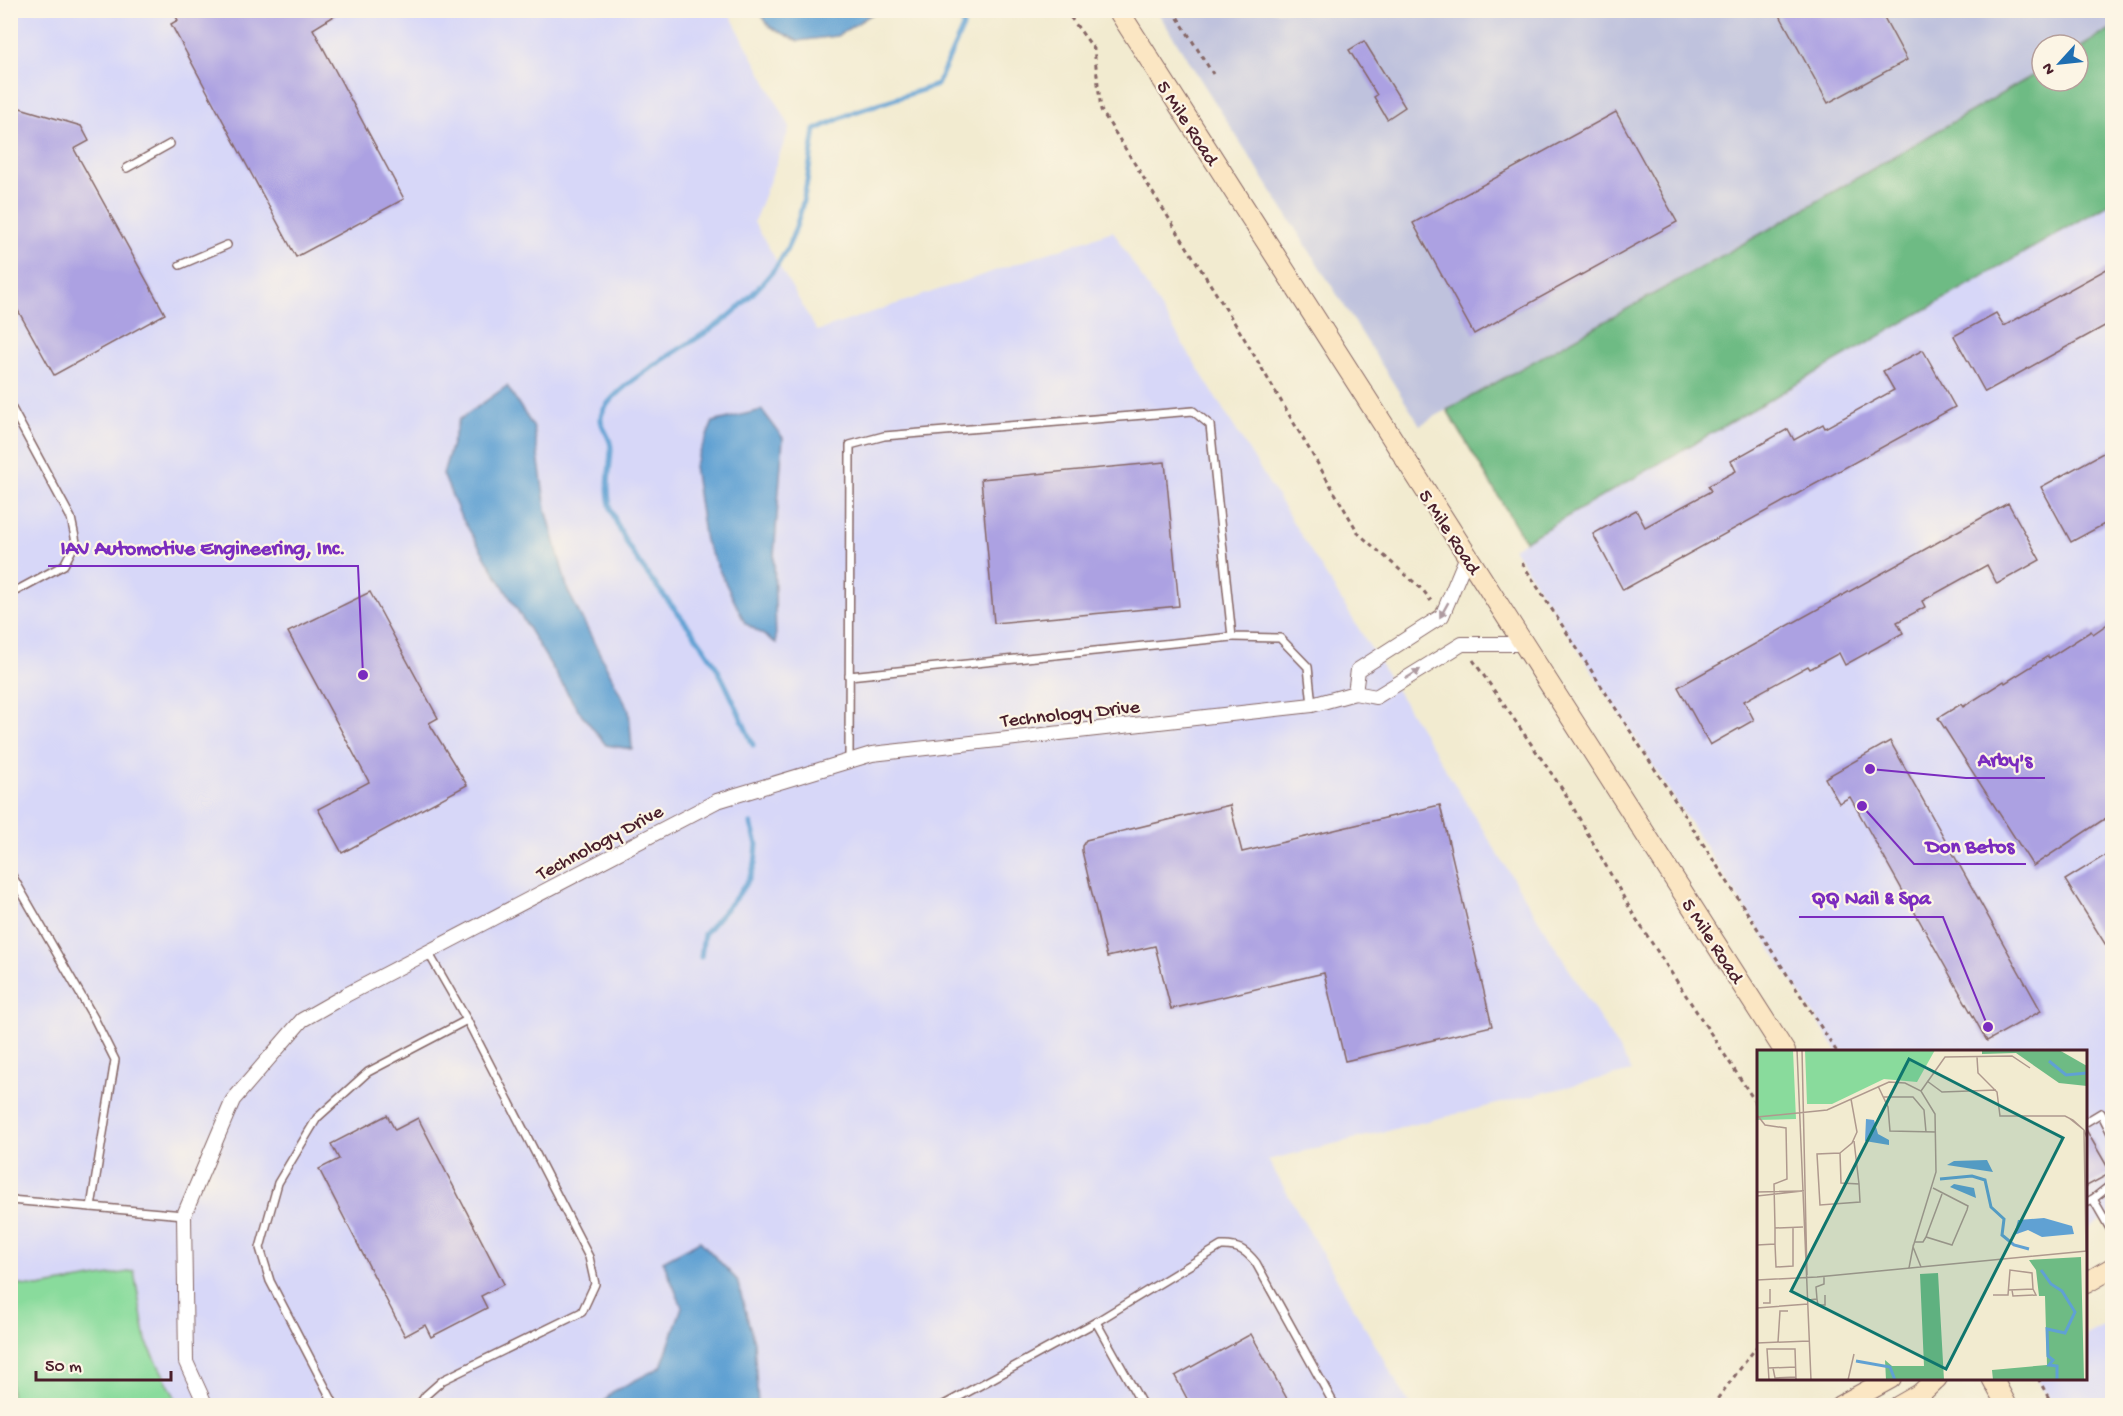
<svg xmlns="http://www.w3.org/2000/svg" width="2123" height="1416" viewBox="0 0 2123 1416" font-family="'Gochi Hand',sans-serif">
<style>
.built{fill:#d7d7f8}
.industrial{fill:#bfc2dd}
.green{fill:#89db9c;stroke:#6a7d64;stroke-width:1.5}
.forest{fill:#6ebb84;stroke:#5c6d58;stroke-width:1.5}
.water{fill:#60a1d3;stroke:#55607f;stroke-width:1.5}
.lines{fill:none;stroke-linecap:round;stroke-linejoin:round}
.stream{stroke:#60a1d3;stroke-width:5}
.building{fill:#aca1e2}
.lane-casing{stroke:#856665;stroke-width:10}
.street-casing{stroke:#856665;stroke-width:16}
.secondary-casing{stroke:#856665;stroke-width:22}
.path{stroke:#856665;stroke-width:3;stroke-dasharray:4.5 4.5;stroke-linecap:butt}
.lane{stroke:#fff;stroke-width:7}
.street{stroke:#fff;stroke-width:14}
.secondary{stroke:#fbe6c3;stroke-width:20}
.oneway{fill:#ae9aa0}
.labels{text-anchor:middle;stroke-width:4.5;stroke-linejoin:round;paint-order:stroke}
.street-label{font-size:20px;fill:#4a1f2b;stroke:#fcf5e5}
.inset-river{fill:none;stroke:#60a1d3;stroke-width:3}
.inset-road{fill:none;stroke:#af998e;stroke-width:1.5}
.view{fill:#0f766e;fill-opacity:0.15;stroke:#0f766e;stroke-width:3}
.inset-edge{fill:none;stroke:#4a1f2b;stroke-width:3}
.leader{fill:none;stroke:#7b2cbf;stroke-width:2}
.callout-dot{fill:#7b2cbf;stroke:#fcf5e5;stroke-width:2}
.callout-label{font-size:21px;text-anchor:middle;font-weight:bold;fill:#7b2cbf;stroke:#fcf5e5;stroke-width:4.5;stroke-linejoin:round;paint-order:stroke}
</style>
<rect width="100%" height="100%" fill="#fcf5e5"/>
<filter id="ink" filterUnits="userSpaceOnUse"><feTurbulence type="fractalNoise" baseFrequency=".0167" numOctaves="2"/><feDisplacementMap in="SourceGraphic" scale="12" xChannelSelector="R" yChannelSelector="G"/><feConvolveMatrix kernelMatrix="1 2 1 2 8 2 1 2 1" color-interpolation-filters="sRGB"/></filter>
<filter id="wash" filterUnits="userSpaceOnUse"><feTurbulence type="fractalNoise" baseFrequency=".008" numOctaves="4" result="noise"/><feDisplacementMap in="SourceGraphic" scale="24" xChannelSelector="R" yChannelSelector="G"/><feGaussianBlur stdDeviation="1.35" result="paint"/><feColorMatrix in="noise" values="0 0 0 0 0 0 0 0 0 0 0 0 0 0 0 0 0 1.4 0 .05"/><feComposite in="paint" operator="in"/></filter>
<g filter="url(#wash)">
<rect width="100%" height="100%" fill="#f2ebd0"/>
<!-- built -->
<g class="built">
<polygon points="11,11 728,11 790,127 754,222 817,331 1113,231 1632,1071 1268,1160 1410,1405 179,1405 146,1341 134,1271 38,1287 11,1284"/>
<polygon points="2112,202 2112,1214 2086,1229 2086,1052 1837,1051 1513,548"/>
<polygon points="2112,1321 2112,1405 2052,1405 2037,1379 2086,1378 2086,1335"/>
</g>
<!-- industrial -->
<polygon class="industrial" points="2112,10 2112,28 2078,49 2078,45 2042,45 2042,70 1773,227 1420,425 1157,11"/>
<!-- green -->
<polygon class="green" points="134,1271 146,1341 179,1405 11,1405 11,1284 38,1287"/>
<!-- forest -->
<polygon class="forest" points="2112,28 2112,202 1525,541 1447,410 1773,227 2042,70 2042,81 2078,81 2078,49"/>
<!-- water -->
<g class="water">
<polygon points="758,11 877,11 837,36 798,41 770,27"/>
<polygon points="507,386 534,428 546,509 568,591 629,711 632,749 606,745 576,707 460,515 443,474 459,420"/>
<polygon points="762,410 783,438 774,556 776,643 745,623 705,541 694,466 713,422"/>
<polygon points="700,1241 737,1280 754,1342 758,1405 602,1405 612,1392 661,1367 682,1307 663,1261"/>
</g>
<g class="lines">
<!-- stream -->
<g class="stream">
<path d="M 753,745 C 741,718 729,689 714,663 C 683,611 631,568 611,509 C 605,489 610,470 611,450 C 612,436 599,427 601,417 C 606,387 699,340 724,320 C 738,310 771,276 780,261 C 804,224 808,173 815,130 L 854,112 L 937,85 L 963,27 L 964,10"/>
<polyline points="701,957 704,934 738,895 750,877 755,864 757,844 751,824"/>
</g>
</g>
<g id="blocks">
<!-- building -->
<g class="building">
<polygon points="172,10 344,10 313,29 404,199 296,257 171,24 178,20"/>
<polygon points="1777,10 1880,10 1907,60 1828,103"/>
<polygon points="1364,41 1405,107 1387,119 1374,97 1377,95 1349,50"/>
<polygon points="10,105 81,126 89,141 74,149 165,314 54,375 10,296"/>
<polygon points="1616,112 1677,222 1474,334 1413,223"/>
<polygon points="2112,266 2112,322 1985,392 1954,336 1996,313 2004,326"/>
<polygon points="1923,350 1955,407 1623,590 1593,534 1636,510 1645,527 1711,491 1708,486 1736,471 1731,461 1788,429 1794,440 1823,424 1825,428 1894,390 1883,371"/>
<polygon points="2112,448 2112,501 2105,505 2112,520 2071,542 2041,487"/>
<polygon points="1165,462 1179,606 994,623 981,479"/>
<polygon points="2008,503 2040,560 1997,584 1987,565 1922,601 1925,607 1897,622 1903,633 1845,665 1839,653 1810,669 1808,666 1744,701 1754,720 1710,745 1678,687"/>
<polygon points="370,592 438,718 429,723 467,785 342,853 318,809 369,782 288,632"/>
<polygon points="2112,621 2112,814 2033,866 1938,718 1961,704 1963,707 2004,681 2005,683 2048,656 2049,658 2091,631 2093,634"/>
<polygon points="1890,741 2041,1011 1987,1041 1850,797 1839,803 1825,778"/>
<polygon points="1230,805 1242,852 1440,805 1492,1026 1345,1061 1324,973 1171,1009 1155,946 1107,957 1082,851 1082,846 1086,840"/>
<polygon points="2112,851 2112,955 2065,880"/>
<polygon points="387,1115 395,1130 418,1118 504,1284 481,1296 487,1308 431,1337 425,1325 405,1336 319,1169 339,1159 331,1144"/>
<polygon points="2085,1128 2111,1173 2085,1187"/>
<polygon points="1251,1334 1291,1406 1191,1406 1175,1376"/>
</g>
</g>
</g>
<g filter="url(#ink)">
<use href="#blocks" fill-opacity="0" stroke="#856665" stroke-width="1.5"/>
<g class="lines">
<defs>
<g id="lane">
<polyline points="127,168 170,144"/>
<polyline points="180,265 227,245"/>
<polyline points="10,405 71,518 76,542 64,565 10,594"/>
<polyline points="849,676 1232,637"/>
<polyline points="849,761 850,445 884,436 1193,411 1210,425 1232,637 1280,638 1308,667 1312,705"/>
<polyline points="10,872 94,1018 115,1060 91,1207"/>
<polyline points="2086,1122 2101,1113 2112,1135"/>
<polyline points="2093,1199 2112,1184"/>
<polyline points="10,1200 184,1215"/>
<polyline points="2086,1202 2093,1199 2112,1232"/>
<polyline points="335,1406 270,1281 260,1248 278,1183 317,1118 368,1072 467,1020"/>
<polyline points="418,1406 426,1395 443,1380 582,1312 595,1284 589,1257 467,1020 428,952"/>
<polyline points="942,1406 1096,1322"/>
<path d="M 1143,1406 L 1096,1322 L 1221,1246 C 1237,1245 1246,1250 1256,1263 L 1335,1406"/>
</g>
<g id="street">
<polyline points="1467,556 1442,616 1358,670 1355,693 1376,697 1462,644 1524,644"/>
<polyline points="206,1406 186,1362 184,1215 233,1100 302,1020 346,995 717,801 872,754 1312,705 1355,693"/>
</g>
<g id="secondary">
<polyline points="1118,10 1785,1052"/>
<polyline points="2086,1283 2112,1268"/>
<polyline points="1992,1378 2007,1406"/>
<polyline points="1840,1406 1891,1378"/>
<polyline points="1899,1406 1920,1394 1937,1378"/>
</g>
</defs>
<!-- lane casing -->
<use href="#lane" class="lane-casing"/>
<!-- street casing -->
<use href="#street" class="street-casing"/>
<!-- secondary casing -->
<use href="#secondary" class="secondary-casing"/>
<!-- path -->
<g class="path">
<polyline points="1065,10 1094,49 1101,110 1244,338 1359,534 1423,590 1431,601"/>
<polyline points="1173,10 1213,74"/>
<polyline points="1522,563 1837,1052"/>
<polyline points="1473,660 1565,793 1633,914 1758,1106"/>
<polyline points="2038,1378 2053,1406"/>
<polyline points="1712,1406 1758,1345"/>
</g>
<!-- lane -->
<use href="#lane" class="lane"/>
<!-- street -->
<use href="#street" class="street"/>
<!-- secondary -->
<use href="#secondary" class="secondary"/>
</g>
<!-- one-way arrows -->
<defs><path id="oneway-solid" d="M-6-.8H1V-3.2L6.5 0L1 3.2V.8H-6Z" transform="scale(1.5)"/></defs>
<g class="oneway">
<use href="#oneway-solid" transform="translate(1444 610) rotate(119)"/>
<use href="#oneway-solid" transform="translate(1413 674) rotate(-32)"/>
</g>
</g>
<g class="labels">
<!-- street labels -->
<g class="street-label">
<text transform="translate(1189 122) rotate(57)" y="7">5 Mile Road</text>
<text transform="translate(1451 531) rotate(57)" y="7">5 Mile Road</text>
<text transform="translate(1070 712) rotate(-6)" y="7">Technology Drive</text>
<text transform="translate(599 841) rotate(-28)" y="7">Technology Drive</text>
<text transform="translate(1714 940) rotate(57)" y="7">5 Mile Road</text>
</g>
</g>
<!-- overview -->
<g transform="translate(1757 1050)">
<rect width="330" height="330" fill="#f2ebd0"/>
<path d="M 0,0 L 36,0 L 39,69 L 0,70 ZM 48,0 L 178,0 L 160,32 L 127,29 L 75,54 L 50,54 Z" fill="#89db9c"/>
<path d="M 225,0 L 302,0 L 330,16 L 330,36 L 302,33 L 259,3 L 225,4 ZM 324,207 L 327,330 L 236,330 L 235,320 L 290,315 L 288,246 L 282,246 L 279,220 L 272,210 ZM 181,223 L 187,330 L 129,330 L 128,310 L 135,316 L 167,316 L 163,224 Z" fill="#6ebb84"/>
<path d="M 109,69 L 117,70 L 121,84 L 132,90 L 132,95 L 108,91 ZM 230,110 L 236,122 L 190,115 L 197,111 ZM 197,134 L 217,138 L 219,148 L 193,137 ZM 287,168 L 315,176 L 317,184 L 285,187 L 271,180 L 257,185 L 261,170 Z" fill="#60a1d3"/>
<path class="inset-river" d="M 292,11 L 309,25 L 330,23M 183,129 L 215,126 L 228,130 L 234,157 L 247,169 L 245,185 L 257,195 L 272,199M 284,220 L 294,234 L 305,241 L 318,262 L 308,283 L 290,279 L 291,306 L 296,310 L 292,315 L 300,316 L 300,330M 99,311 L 133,317 L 138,330"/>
<path class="inset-road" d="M 40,0 L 54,330M 45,0 L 50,225M 220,7 L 221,23 L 240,42 L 243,66 L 308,66 L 316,70 L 327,80 L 312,68M 170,31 L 185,42 L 239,40M 121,36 L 131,57 L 133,81 L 179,82M 164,41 L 188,7 L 255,6 L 273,18M 126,47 L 156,47 L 167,60 L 169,82M 1,66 L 8,75 L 29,78 L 30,129 L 17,134 L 18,178M 0,67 L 70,60 L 132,32 L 148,33 L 164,41 L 178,64 L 179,122 L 156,197M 97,91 L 102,134M 83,103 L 60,104 L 63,155 L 103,152 L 102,134 L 84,133 L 83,103 L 95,93 L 100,82 L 94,49M 0,142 L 47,141M 0,146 L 45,141M 169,187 L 185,144M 157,192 L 166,192 L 169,187 L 195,195 L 210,160 L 211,156 L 176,138M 18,194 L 19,217 L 36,216 L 36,177M 0,195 L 18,194 L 18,178 L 46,177M 329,201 L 327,80 L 330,88M 152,218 L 156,197 L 164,217M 0,230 L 60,227 L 330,201M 255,240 L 256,246 L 279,245 L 276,239M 236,245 L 251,245 L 253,220 L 275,223 L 276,239 L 252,240M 60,249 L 61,255 L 68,255 L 68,245M 51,250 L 60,249 L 59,237 L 67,234 L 67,227M 6,253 L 13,253 L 13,239M 0,258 L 51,254M 21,292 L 23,261 L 31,261M 0,293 L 52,291M 11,318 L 39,317M 16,318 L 18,328 L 39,327M 12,330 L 10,299 L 38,299 L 39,330M 91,330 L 97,304"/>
<path class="view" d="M 152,9 L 306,88 L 189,319 L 34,241 Z"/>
<rect width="330" height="330" class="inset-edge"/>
</g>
<!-- callouts -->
<path class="leader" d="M363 675L358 566H48M1870 769L1966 778H2045M1862 806L1914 864H2026M1988 1027L1943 917H1799"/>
<g class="callout-dot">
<circle cx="363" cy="675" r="6"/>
<circle cx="1870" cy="769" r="6"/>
<circle cx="1862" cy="806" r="6"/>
<circle cx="1988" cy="1027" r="6"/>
</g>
<g class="callout-label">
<text x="203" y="554">IAV Automotive Engineering, Inc.</text>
<text x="2005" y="766">Arby's</text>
<text x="1970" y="852">Don Betos</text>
<text x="1871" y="904">QQ Nail &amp; Spa</text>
</g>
<!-- margin -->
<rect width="2123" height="1416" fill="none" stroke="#fcf5e5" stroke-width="36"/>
<!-- north arrow -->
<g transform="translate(2060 63) rotate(243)"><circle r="28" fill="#fcf5e5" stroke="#b59f9b" stroke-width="1.5"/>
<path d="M0-4.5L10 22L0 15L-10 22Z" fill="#1f6fb2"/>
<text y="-9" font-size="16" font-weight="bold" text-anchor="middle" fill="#4a1f2b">N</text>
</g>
<!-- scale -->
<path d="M36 1371v9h135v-9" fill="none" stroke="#4a1f2b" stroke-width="3"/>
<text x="45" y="1371" font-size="18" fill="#4a1f2b" stroke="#fcf5e5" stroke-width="4.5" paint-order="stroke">50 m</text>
</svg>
